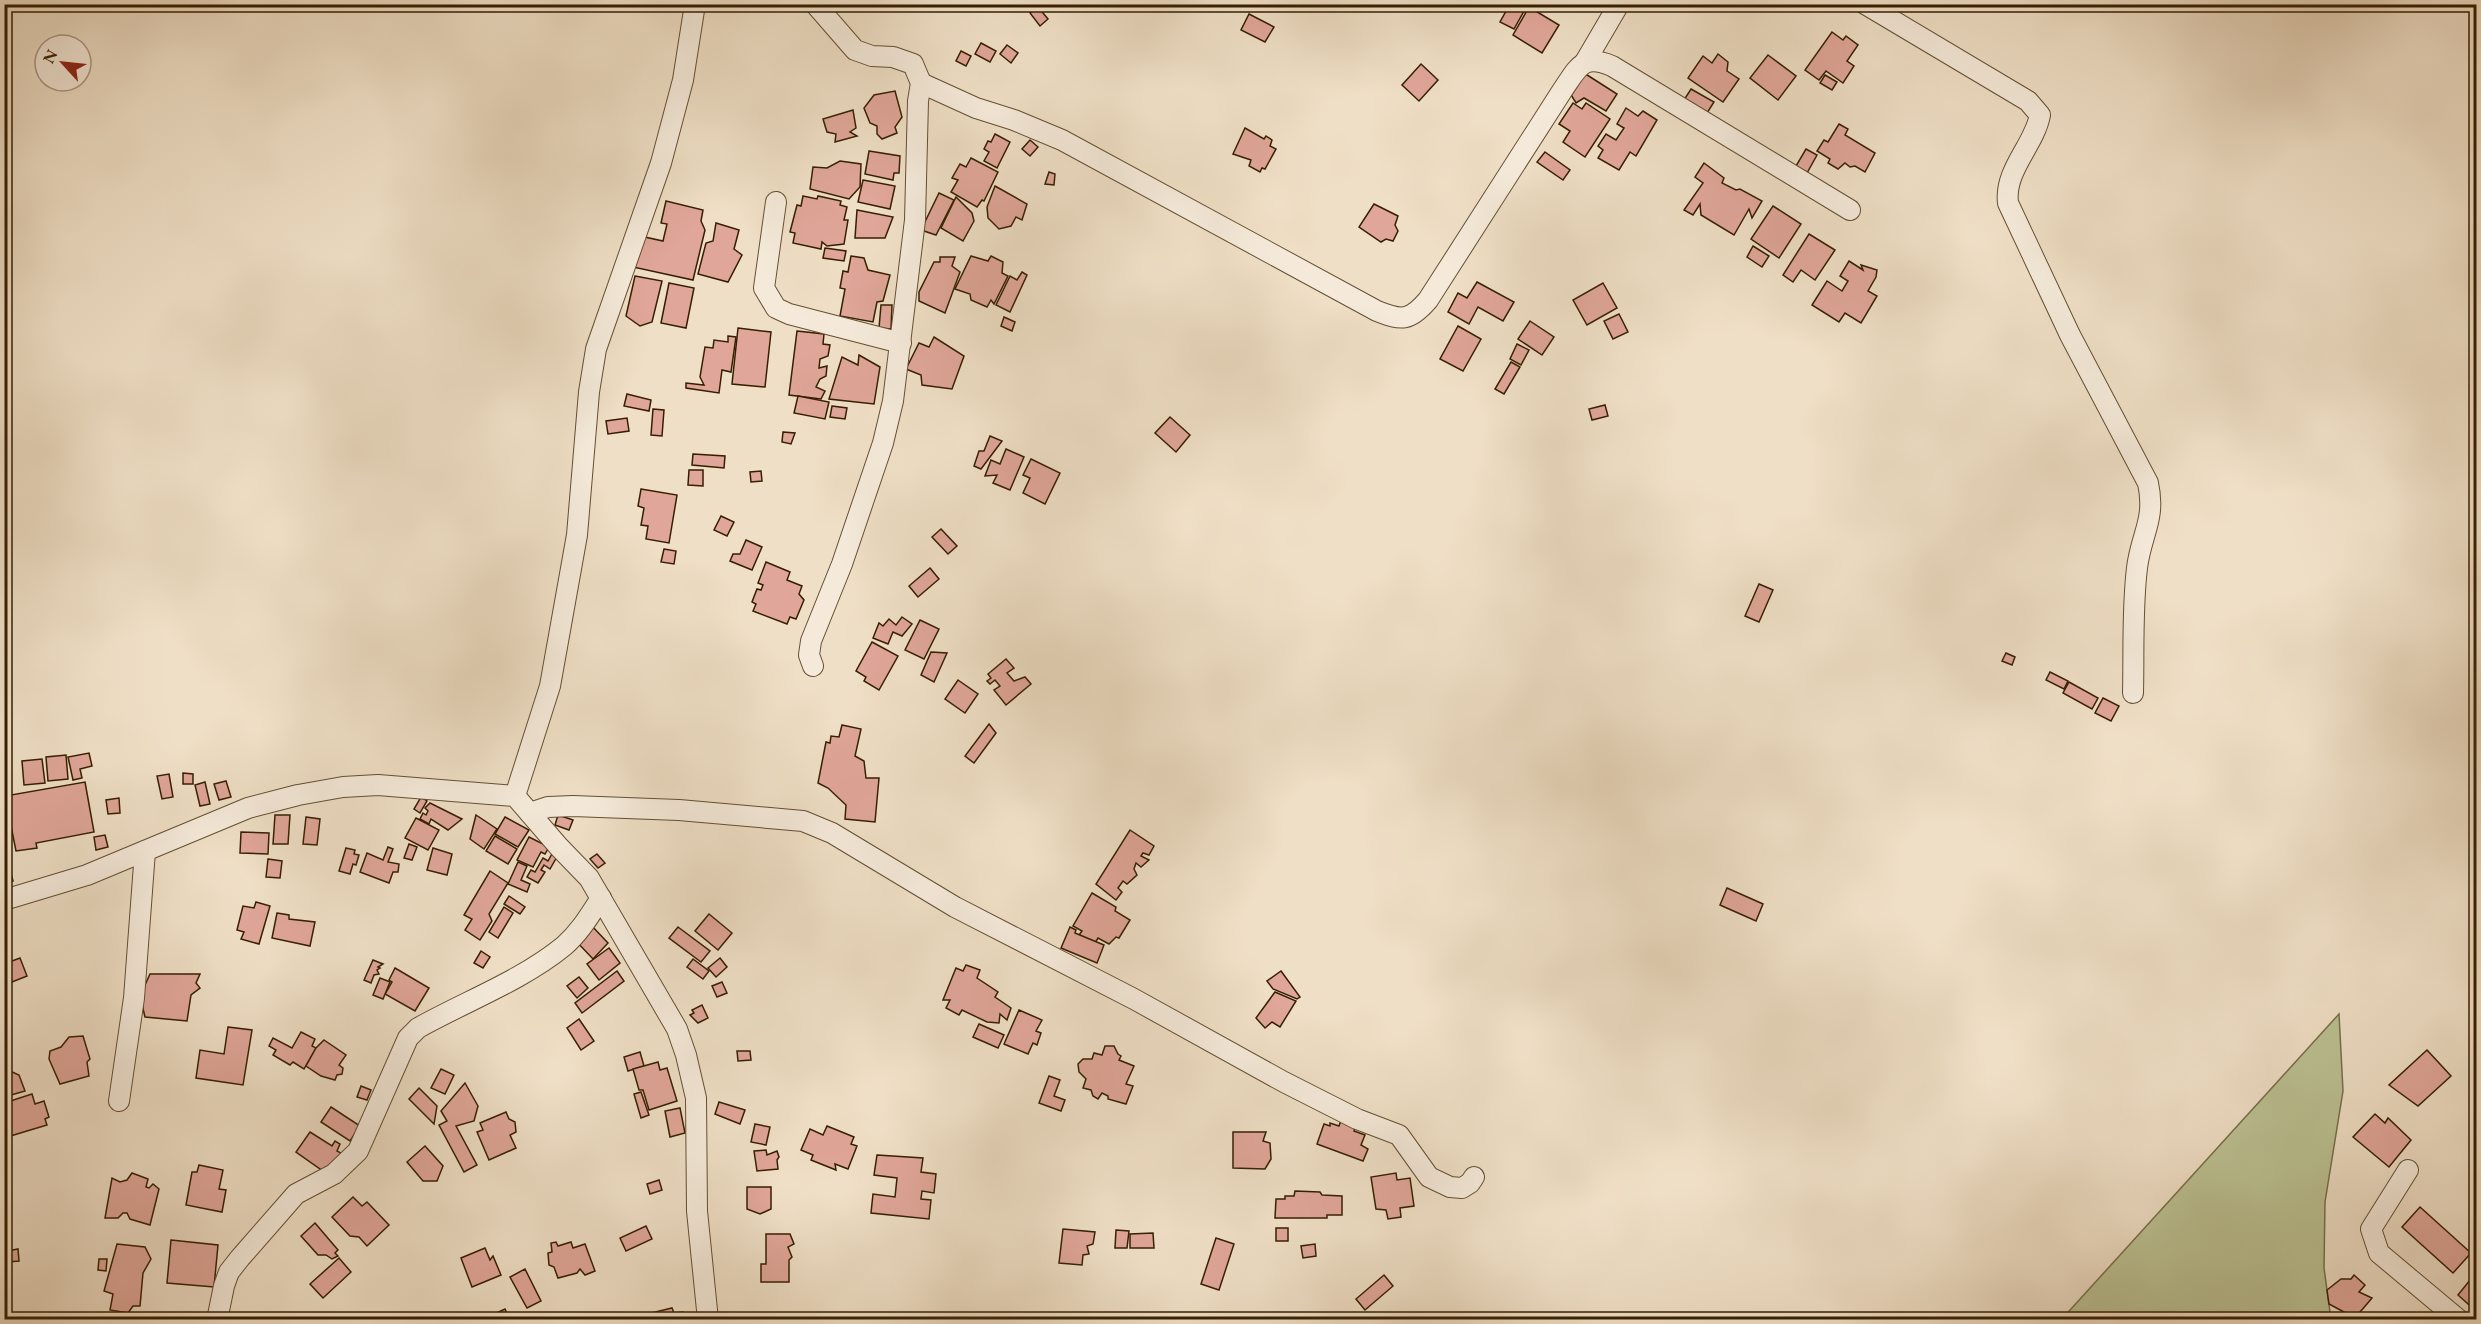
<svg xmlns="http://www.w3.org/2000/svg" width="2481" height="1324" viewBox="0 0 2481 1324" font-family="'EB Garamond',serif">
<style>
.green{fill:#bbc193;stroke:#78704a;stroke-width:1.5}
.building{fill:#e0a699;stroke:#361f00;stroke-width:1.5}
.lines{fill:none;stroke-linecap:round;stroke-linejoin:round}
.minor-casing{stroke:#644f32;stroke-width:22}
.minor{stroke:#f5eada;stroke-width:20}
</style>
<rect width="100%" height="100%" fill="#efdfc6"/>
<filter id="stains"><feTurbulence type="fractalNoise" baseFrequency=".00333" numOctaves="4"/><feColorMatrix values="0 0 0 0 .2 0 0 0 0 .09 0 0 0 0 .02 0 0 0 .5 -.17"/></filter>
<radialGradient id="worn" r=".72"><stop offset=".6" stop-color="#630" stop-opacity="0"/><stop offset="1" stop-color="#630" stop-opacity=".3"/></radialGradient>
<!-- green -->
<polygon class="green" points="2339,1014 2343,1091 2325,1202 2324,1268 2330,1312 2339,1319 2061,1320"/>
<!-- building -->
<g class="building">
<polygon points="1510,4 1524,11 1514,29 1500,22"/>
<polygon points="1038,7 1048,19 1040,26 1030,13"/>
<polygon points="1529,7 1559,25 1542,53 1513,35"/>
<polygon points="1249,14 1274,27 1265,42 1241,30"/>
<polygon points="1832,32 1843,40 1846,36 1858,45 1847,61 1854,66 1843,83 1826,71 1819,80 1805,70"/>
<polygon points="981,43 996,51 990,62 975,54"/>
<polygon points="1007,45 1018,53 1011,63 1000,54"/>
<polygon points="961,51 971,56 966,66 956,61"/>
<polygon points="1718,54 1728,62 1727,71 1739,79 1723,102 1688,78 1703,56 1712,63"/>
<polygon points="1768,55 1796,76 1778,100 1750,78"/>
<polygon points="1421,64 1438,80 1419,101 1402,85"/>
<polygon points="1584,73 1617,94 1606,111 1584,98 1576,103 1570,93"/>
<polygon points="1825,75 1837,82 1832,90 1820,83"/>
<polygon points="1691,89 1714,102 1707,113 1684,100"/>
<polygon points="895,91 902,117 895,127 897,133 882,139 877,134 877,126 870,123 864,108 874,95"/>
<polygon points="1573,103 1582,109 1586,103 1610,119 1585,157 1563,142 1570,131 1559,124"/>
<polygon points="1626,108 1638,116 1643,111 1657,120 1636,156 1630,152 1619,170 1598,158 1603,150 1598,146 1606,134 1616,140 1624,128 1617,124"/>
<polygon points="853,110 856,128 850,132 857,136 835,142 836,134 827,132 823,119"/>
<polygon points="1839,124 1848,129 1845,135 1875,153 1865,172 1855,166 1850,167 1845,163 1838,169 1828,163 1830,159 1817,151 1824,140 1828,142"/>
<polygon points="1245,128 1264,139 1266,136 1272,140 1270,146 1276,149 1265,169 1262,168 1260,172 1249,166 1251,160 1233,154"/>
<polygon points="995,134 1010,142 997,168 984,161 989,152 984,149 988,141 991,142"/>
<polygon points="1030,140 1038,147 1030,156 1022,149"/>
<polygon points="1806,149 1817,155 1807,173 1796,166"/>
<polygon points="869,151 900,156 899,173 894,173 893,180 865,174"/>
<polygon points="1545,152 1570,170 1563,180 1537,162"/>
<polygon points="971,158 998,172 984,201 982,200 977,207 951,192 958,180 952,178 960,164 966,167"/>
<polygon points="840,161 861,164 860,187 849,199 810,189 813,167 827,168"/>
<polygon points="1704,163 1724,178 1722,183 1736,190 1740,189 1762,201 1752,218 1749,209 1734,235 1701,215 1700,204 1693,215 1684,210 1703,183 1695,177"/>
<polygon points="1049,172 1055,174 1054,185 1045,184"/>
<polygon points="863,180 895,186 890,209 858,202"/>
<polygon points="995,186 1027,204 1022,220 1016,217 1011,226 999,229 988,218 987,207"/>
<polygon points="939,193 954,200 936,235 921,230"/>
<polygon points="803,196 817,199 818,196 841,201 840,205 847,207 844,220 848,220 844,244 827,246 822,242 821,249 793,243 795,233 790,232 797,205 801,206"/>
<polygon points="956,197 972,213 974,221 963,241 941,228"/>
<polygon points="666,201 703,210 701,221 705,230 693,280 633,267 640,236 663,241 667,224 661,223"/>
<polygon points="1374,204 1398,216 1395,225 1398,231 1393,241 1386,239 1381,242 1359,227"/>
<polygon points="1773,206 1801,224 1779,258 1751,239"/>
<polygon points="857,210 893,217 885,238 855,238"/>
<polygon points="716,223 739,230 734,249 742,255 728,282 698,274 706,243 713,241"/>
<polygon points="1809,234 1835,250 1815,280 1801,270 1793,282 1783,275"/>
<polygon points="1753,246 1769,256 1762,267 1747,257"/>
<polygon points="825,248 846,251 844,261 823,258"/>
<polygon points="851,256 864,258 868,270 890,275 883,301 877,302 873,322 840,316 845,289 840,288 843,271 848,272"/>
<polygon points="971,256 988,261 991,256 1003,262 1002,273 1008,276 994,304 991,300 987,307 971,300 970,294 955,289"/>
<polygon points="940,257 955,257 952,266 960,272 945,313 919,301 919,292 934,262 940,262"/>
<polygon points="1849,261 1863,270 1861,265 1877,270 1876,277 1868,291 1877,296 1861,323 1845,313 1839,322 1812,305 1827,281 1842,291 1848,281 1840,276"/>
<polygon points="1022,272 1027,275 1010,312 996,305 1010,276 1017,280"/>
<polygon points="635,276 662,281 652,322 640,326 626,316"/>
<polygon points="1477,282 1514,302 1503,321 1478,307 1469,324 1448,312 1458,293 1467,298"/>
<polygon points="669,283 694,288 686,328 661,323"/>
<polygon points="1603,283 1617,308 1587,325 1573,300"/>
<polygon points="881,305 892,305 891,329 879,328"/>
<polygon points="1619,314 1628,332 1613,339 1604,321"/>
<polygon points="1004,317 1015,322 1012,331 1001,326"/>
<polygon points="1530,321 1554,337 1542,355 1518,339"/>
<polygon points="1458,326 1481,339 1463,371 1440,359"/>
<polygon points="738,328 771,332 765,387 732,384"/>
<polygon points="797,331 824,334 823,344 830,345 828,356 820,359 819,368 827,366 826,376 820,379 816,387 825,391 821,399 789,395"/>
<polygon points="728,336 736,337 731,372 722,370 719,393 686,388 686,383 704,385 700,377 705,347 713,348 714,340 728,342"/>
<polygon points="934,337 964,356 952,389 922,385 921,375 906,369 919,343 929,347"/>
<polygon points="1517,344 1529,350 1521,365 1510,359"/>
<polygon points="859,355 880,367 874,404 829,399 842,357 858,365"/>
<polygon points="1511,362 1520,367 1504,394 1495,389"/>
<polygon points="627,394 651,400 649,411 624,406"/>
<polygon points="798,396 829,402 825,419 794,413"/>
<polygon points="1605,405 1608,416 1592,420 1589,409"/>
<polygon points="832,406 847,408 845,419 830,417"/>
<polygon points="653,409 664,410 662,436 651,435"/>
<polygon points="1170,417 1190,435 1176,452 1155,433"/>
<polygon points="627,418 629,431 608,434 606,421"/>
<polygon points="783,432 795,433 791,444 782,442"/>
<polygon points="990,436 1002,441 981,469 974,466 979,451 984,451"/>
<polygon points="1006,449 1024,457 1010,490 993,483 997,475 985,476 991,460 1000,464"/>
<polygon points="693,454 725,456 724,468 692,465"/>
<polygon points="1031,459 1060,473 1045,504 1023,493 1030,478 1023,475"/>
<polygon points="689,470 703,470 703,486 688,485"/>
<polygon points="761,471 762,481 751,482 750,472"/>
<polygon points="641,489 677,495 669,543 646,539 648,526 641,525 644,508 638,506"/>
<polygon points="721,516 734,522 727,536 714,530"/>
<polygon points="941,529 957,546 948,554 932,537"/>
<polygon points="746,540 762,547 752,570 730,561 733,554 740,554"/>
<polygon points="664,549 676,551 674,564 661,562"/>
<polygon points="766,562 790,572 787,580 802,586 799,594 804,600 796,619 790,617 787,624 753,611 756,604 752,602 757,589 761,590 763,585 758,583"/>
<polygon points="930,568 939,579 918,597 909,586"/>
<polygon points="1759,584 1773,590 1759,622 1745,616"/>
<polygon points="902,617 912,624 902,636 893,632 888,644 873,638 879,623 883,626 889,619 896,625"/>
<polygon points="920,620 939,629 924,659 905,650"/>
<polygon points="872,642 898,656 879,690 864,681 866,677 856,671"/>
<polygon points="931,652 947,653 934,682 921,675"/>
<polygon points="2006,653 2015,657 2012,665 2002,661"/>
<polygon points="1006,659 1014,668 1007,673 1014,681 1025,677 1031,684 1006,705 994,690 1000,686 995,680 990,684 987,681 991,678 988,674"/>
<polygon points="2050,672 2068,681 2064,689 2046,680"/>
<polygon points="958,680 978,694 965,713 945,699"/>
<polygon points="2069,682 2098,698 2092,709 2063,693"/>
<polygon points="2103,698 2119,706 2111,721 2095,713"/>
<polygon points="989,724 996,733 974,763 965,756"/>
<polygon points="842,725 861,729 855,756 864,761 866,778 879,778 875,822 845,819 846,805 828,788 818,783 826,742 830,743 831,736 839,737"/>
<polygon points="89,753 92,766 80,769 82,778 73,780 68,757"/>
<polygon points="66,755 68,779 48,781 46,757"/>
<polygon points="42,759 45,783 24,785 22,761"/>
<polygon points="183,773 193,774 193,784 183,784"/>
<polygon points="169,774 173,797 162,799 157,776"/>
<polygon points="226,781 231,797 219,800 214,784"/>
<polygon points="85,782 94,832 36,843 37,848 16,851 5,796"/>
<polygon points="205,782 210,804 200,806 195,785"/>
<polygon points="421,797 427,801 420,813 414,809"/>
<polygon points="119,798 120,813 108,814 106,800"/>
<polygon points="430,803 462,819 448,830 431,819 429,824 420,819 423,813 426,815 428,811 425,808"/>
<polygon points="275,815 290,815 288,844 273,844"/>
<polygon points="476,815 497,829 484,849 470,839"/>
<polygon points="558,815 573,820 569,830 555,825"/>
<polygon points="306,817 320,819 317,845 303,844"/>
<polygon points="505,817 529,830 518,847 495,834"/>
<polygon points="416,818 439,830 428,850 405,838"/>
<polygon points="1130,830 1154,846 1149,855 1143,853 1141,856 1149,860 1141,867 1136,863 1134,869 1137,875 1127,884 1123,881 1118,888 1122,892 1116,900 1096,884"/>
<polygon points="241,832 269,833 268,854 240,853"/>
<polygon points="105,835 108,847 96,850 94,837"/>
<polygon points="495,836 517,849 508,864 486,851"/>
<polygon points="529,837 549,847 545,854 541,852 533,867 517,860"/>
<polygon points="409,844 417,847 412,860 404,858"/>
<polygon points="388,847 393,849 388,862 399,864 398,872 393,872 389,883 360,872 367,853 383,860"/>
<polygon points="346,848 355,850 354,854 359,855 356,865 353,864 350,874 339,871"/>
<polygon points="433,848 452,854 447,875 427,870"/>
<polygon points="553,852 558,855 550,869 544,865 541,870 545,872 538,883 527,877 531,870 535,872 543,858 548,861"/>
<polygon points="597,854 605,863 598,868 590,859"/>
<polygon points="268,859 282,861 280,878 266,877"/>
<polygon points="518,862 527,866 521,880 530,884 527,892 508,884"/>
<polygon points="4,863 8,863 13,881 5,883"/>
<polygon points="490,871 508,883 489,914 492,921 480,940 465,930 472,919 464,915"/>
<polygon points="1727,888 1763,904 1756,921 1720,905"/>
<polygon points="1092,893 1116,907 1115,911 1130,920 1119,938 1116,937 1109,944 1098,938 1095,943 1079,935 1082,931 1073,926"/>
<polygon points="509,896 525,907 520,914 504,904"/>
<polygon points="256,902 270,906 259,944 241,939 244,932 237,930 243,906 254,908"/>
<polygon points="504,907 513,913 498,938 489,932"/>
<polygon points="277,913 289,915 289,919 315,922 310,946 272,938"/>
<polygon points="709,914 732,933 718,950 695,931"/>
<polygon points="590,924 608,943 593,959 575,940"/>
<polygon points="678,927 710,951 701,962 669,938"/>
<polygon points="1070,927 1076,930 1075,933 1104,945 1097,963 1061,948"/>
<polygon points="609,948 620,963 599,980 587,964"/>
<polygon points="481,951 490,957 483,968 474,963"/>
<polygon points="20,958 27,976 7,984 4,964"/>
<polygon points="720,958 727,967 716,977 708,968"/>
<polygon points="693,959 709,971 703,979 687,967"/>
<polygon points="373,960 383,964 378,967 380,968 377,970 379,974 374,975 371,983 364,980"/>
<polygon points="966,965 980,970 977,978 998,992 995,997 1011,1008 1007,1020 1000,1014 999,1023 987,1022 962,1010 959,1015 946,1008 950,1000 943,1000 956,968 963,971"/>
<polygon points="395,968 429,988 415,1011 385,994 392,982 389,980"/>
<polygon points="617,971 624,981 582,1013 575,1003"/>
<polygon points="1281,971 1300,997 1297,999 1273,989 1267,981"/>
<polygon points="150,974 200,974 196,983 200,988 191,995 187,1021 145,1017 140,996"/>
<polygon points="579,977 588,988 577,998 567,986"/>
<polygon points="380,978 390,982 383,999 373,995"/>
<polygon points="722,982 727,993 717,997 712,986"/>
<polygon points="1275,992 1296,1001 1280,1027 1272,1022 1265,1028 1256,1018"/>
<polygon points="702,1005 708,1018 698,1023 690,1015 694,1013 692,1010"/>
<polygon points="1019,1010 1042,1020 1036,1031 1041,1033 1037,1045 1033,1043 1028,1054 1004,1044"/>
<polygon points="579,1019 594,1041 581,1050 567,1028"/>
<polygon points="979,1024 1004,1035 998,1048 973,1037"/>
<polygon points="228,1027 252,1030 243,1085 196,1078 200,1050 224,1054"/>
<polygon points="301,1032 315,1039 312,1046 316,1048 304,1069 293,1062 290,1065 273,1055 276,1050 269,1046 273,1038 292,1048"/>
<polygon points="83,1036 90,1059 87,1062 89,1076 60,1084 49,1059 50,1051 61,1047 69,1037"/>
<polygon points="324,1040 346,1055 339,1065 343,1068 342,1074 337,1075 335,1080 321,1076 306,1066 316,1048"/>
<polygon points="1105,1046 1114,1046 1118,1054 1121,1056 1119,1060 1134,1066 1126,1084 1133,1086 1126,1104 1108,1099 1108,1096 1102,1093 1098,1099 1093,1096 1091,1090 1083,1088 1086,1079 1079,1072 1078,1064 1083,1059 1092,1059 1094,1053 1102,1055"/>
<polygon points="2427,1050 2451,1076 2418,1106 2389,1085"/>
<polygon points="737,1051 750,1051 751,1060 738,1061"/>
<polygon points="640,1052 644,1066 628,1071 624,1057"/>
<polygon points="658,1062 660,1070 667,1068 677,1101 649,1110 643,1090 639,1090 633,1069"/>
<polygon points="441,1069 454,1075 445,1094 431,1088"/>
<polygon points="10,1071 19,1075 25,1091 4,1097 4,1074"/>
<polygon points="1049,1076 1060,1080 1054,1096 1065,1100 1061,1111 1039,1103"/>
<polygon points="465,1083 478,1106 474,1121 456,1126 477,1165 464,1172 439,1125 447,1121 441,1111"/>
<polygon points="361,1086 371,1090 367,1100 357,1097"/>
<polygon points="419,1088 437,1106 434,1124 409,1099"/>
<polygon points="641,1092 649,1115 641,1118 634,1094"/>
<polygon points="32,1094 35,1104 44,1101 49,1117 45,1119 47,1125 7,1137 4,1130 4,1103"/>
<polygon points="719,1102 745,1110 740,1124 715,1114"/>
<polygon points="331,1107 360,1126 350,1141 321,1122"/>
<polygon points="680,1108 685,1133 670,1137 665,1111"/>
<polygon points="506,1112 509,1119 515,1122 516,1132 510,1135 516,1148 489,1160 477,1132 483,1130 480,1123"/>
<polygon points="2375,1114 2385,1123 2388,1118 2411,1140 2389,1167 2353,1137"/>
<polygon points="1341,1120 1356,1126 1354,1131 1365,1135 1361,1145 1368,1149 1363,1161 1317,1144 1324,1124 1330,1126 1330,1123 1339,1126"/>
<polygon points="755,1124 770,1127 766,1145 751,1142"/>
<polygon points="827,1126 854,1137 851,1144 857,1146 848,1169 835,1164 836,1170 811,1160 813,1155 801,1150 810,1129 823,1135"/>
<polygon points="310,1132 332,1146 335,1141 340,1144 337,1151 346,1156 323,1171 296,1152"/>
<polygon points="1233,1132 1266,1132 1263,1141 1270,1143 1271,1159 1265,1169 1233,1168"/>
<polygon points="425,1146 443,1166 437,1181 423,1181 407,1162"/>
<polygon points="766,1150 767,1155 777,1151 779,1157 777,1160 778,1169 757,1171 754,1151"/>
<polygon points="877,1155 923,1158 921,1172 936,1174 934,1193 922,1191 921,1199 931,1200 929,1219 871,1213 873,1194 895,1197 897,1178 874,1175"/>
<polygon points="199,1165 223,1170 219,1189 226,1190 222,1212 186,1205 192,1172 197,1172"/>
<polygon points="132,1173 148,1179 146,1187 149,1188 153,1184 159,1189 150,1225 130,1219 127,1213 123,1213 118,1218 105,1218 112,1178 120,1182 127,1180"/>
<polygon points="1396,1173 1397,1180 1410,1178 1414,1206 1400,1208 1401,1217 1388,1219 1386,1210 1376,1209 1371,1177"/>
<polygon points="659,1180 662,1190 650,1194 647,1184"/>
<polygon points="747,1187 771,1187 771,1209 760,1214 747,1209"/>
<polygon points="1295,1191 1320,1192 1322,1195 1342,1196 1342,1215 1327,1215 1327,1218 1275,1218 1276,1199 1285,1199 1285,1196 1294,1196"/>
<polygon points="353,1197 362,1206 367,1202 389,1225 367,1246 359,1237 350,1236 332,1217"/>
<polygon points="2420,1207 2471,1253 2453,1273 2402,1227"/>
<polygon points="315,1223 338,1250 335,1253 338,1256 332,1259 326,1255 318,1255 301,1236"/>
<polygon points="646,1226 652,1239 626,1251 620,1238"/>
<rect x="1276" y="1228" width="12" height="13"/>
<polygon points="1063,1229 1095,1232 1093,1244 1087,1246 1089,1254 1083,1255 1082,1265 1059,1263"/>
<polygon points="1116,1230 1129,1231 1127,1248 1115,1248"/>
<polygon points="1153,1233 1154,1248 1130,1248 1130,1234"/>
<polygon points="766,1234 790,1234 794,1244 788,1247 792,1257 789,1260 789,1282 761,1282 761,1264 766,1264"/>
<polygon points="1216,1238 1234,1244 1219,1290 1201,1284"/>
<polygon points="171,1240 218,1245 214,1287 167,1283"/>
<polygon points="556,1242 558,1246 571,1242 573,1248 585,1244 595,1271 585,1275 580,1269 577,1273 558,1278 554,1267 549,1265 548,1253 552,1252 551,1243"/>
<polygon points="117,1244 145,1247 151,1259 143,1273 140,1306 133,1306 128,1313 110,1310 113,1294 104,1291"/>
<polygon points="1315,1244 1316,1256 1303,1258 1301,1246"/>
<polygon points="485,1248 490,1260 493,1256 501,1275 472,1287 461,1258"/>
<polygon points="18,1249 19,1261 8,1262 7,1251"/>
<polygon points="339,1258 351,1272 323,1298 310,1284"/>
<polygon points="99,1259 107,1259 106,1271 98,1270"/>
<polygon points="525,1269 541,1301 527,1308 510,1277"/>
<polygon points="1384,1275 1393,1286 1365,1310 1356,1299"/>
<polygon points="2354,1275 2365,1285 2359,1292 2372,1298 2355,1318 2329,1304 2327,1290 2341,1279 2351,1279"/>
<polygon points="2470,1280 2476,1285 2476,1311 2458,1295"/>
<polygon points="672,1308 674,1313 683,1312 684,1320 648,1320 647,1314"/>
<polygon points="505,1309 510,1320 472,1320 487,1313 488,1317"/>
</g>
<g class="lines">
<defs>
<g id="minor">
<path d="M 1865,4 L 2028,101 L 2040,115 C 2034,146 2004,170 2008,203 L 2070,335 L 2148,483 C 2156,520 2141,534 2137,568 C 2132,609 2134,652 2133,693"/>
<polyline points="1585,62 1619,4"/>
<path d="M 921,83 L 976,108 L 1014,120 L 1062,140 L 1377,311 C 1402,321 1410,321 1428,300 L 1562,91 C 1578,68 1582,53 1612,66 L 1850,210"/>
<polyline points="776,202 764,288 776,308 789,314 901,343"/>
<polyline points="813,666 809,655 811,641 842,564 883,443 893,401 915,220 918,101 921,83 913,64 893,57 872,56 855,50 815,4"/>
<polyline points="515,796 550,686 577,535 589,392 596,349 661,163 683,80 695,4"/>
<polyline points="530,813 548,807 573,806 679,810 803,821 832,833 955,907 1134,999 1284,1082 1357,1119 1399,1135 1429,1177 1450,1187 1462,1188 1470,1183 1474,1177"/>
<polyline points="4,900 87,875 248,808 298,795 343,787 378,785 515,796 559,847 589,878 677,1029 686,1055 696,1098 697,1211 708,1320"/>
<polyline points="119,1101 134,998 145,851"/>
<polyline points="2408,1170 2371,1229 2379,1253 2459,1320"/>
<path d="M 217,1320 L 224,1286 L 229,1272 L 240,1258 L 296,1194 L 334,1174 L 358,1151 L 408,1038 L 418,1028 C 466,1001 521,981 564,946 C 580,932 590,915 601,898"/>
</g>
</defs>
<!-- minor casing -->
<use href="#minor" class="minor-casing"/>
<!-- minor -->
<use href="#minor" class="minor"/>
</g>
<!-- margin -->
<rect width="2481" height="1324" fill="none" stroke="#efdfc6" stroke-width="24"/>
<rect x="6" y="6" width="2469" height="1312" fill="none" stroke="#361f00" stroke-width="3"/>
<rect x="12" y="12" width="2457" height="1300" fill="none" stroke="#361f00" stroke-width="1.5"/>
<!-- north arrow -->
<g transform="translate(63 63) rotate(297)"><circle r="28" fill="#f5eada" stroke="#a99983" stroke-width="1.5"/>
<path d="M0-4.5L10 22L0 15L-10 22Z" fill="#8f2418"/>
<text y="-9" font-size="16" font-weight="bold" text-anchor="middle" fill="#361f00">N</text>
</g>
<rect width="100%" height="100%" filter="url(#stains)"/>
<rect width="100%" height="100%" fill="url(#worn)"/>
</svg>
